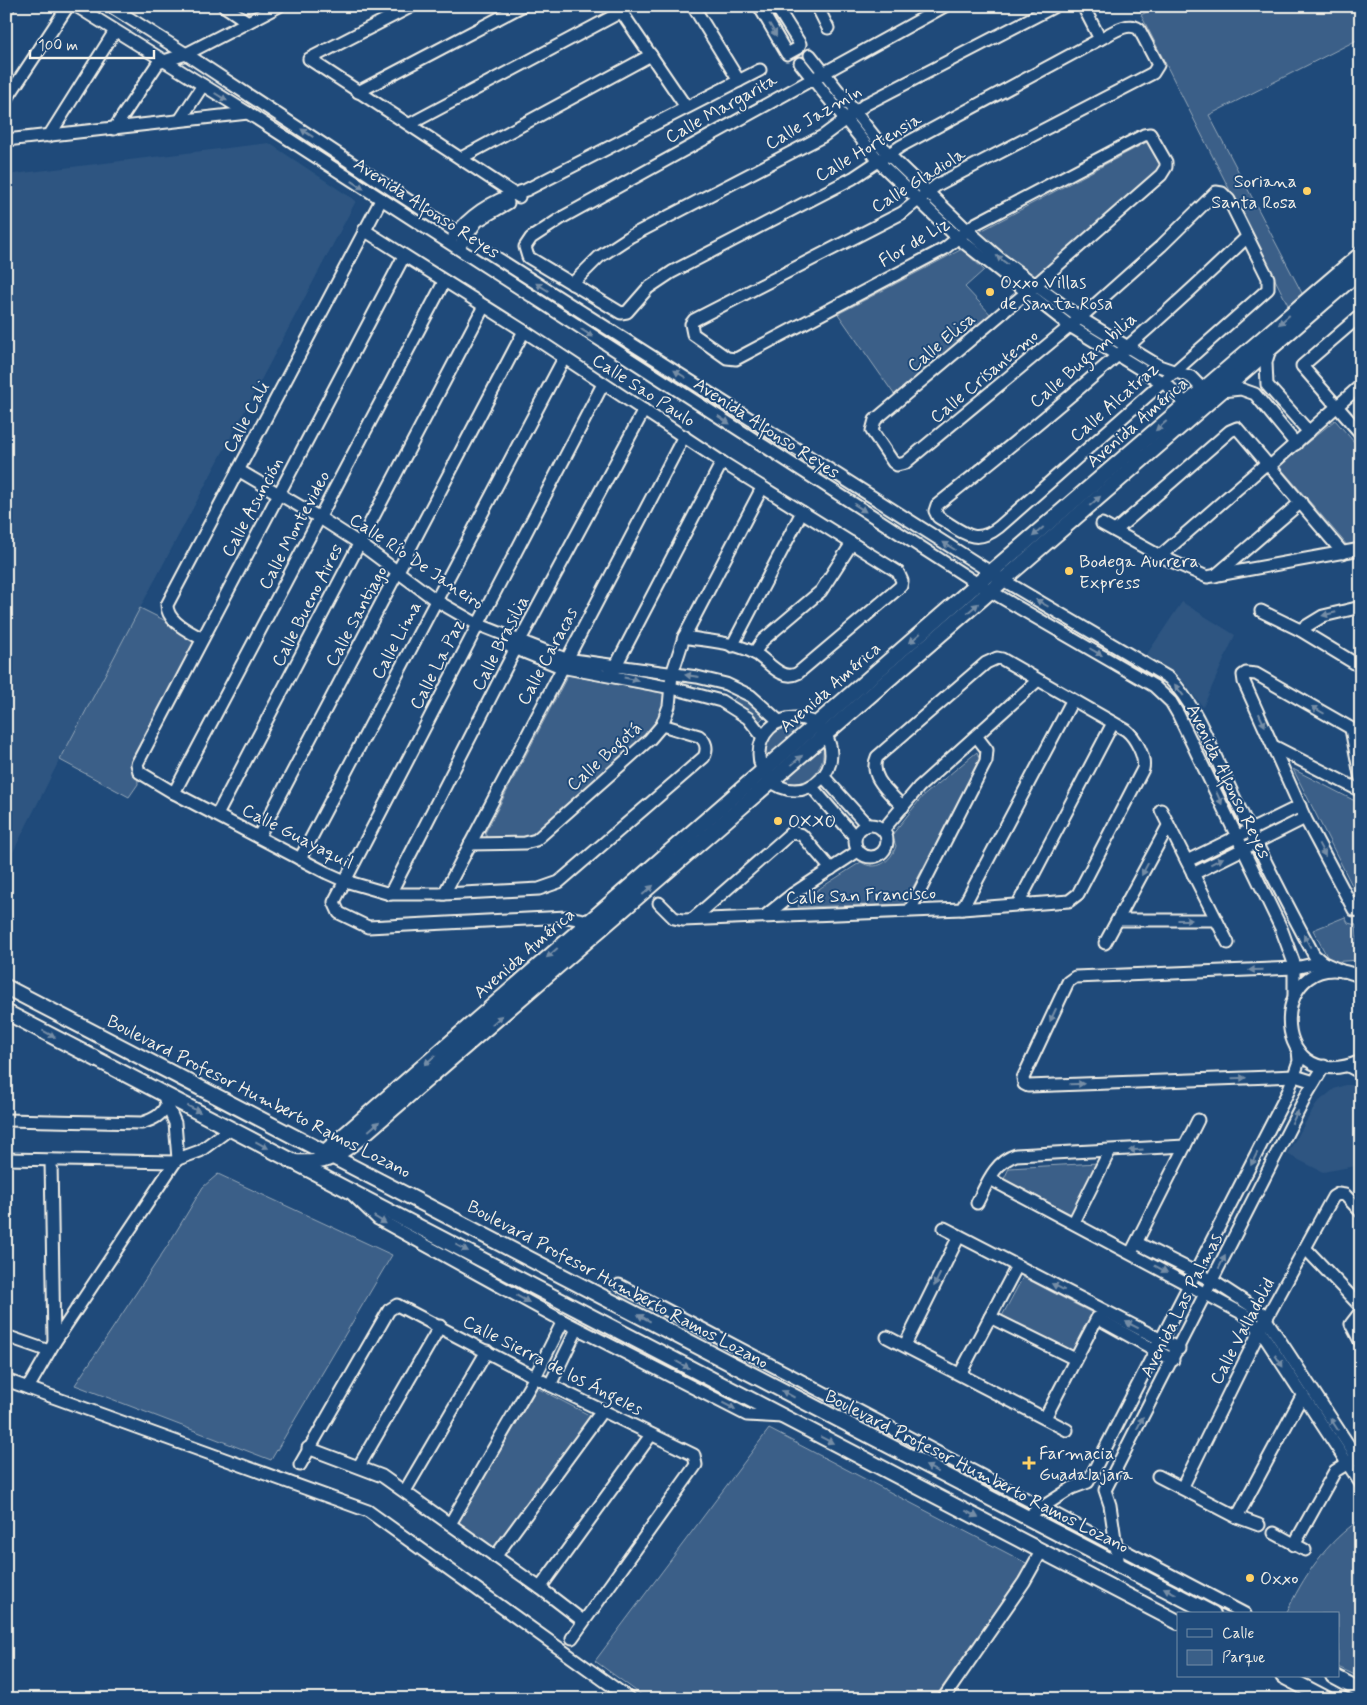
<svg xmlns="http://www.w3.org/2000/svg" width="1367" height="1705" viewBox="0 0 1367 1705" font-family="Mynerve,sans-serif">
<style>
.built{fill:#2d5581}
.green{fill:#3a5f88;stroke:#97a8b8}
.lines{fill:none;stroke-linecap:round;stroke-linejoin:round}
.minor-casing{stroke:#f4f1e8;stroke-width:15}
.major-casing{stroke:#f4f1e8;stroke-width:18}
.minor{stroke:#1f4a7a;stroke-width:11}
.major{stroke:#1f4a7a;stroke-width:14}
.oneway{fill:#748da6}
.poi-dot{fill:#ffd166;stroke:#1f4a7a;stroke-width:2}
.labels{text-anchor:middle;stroke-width:4;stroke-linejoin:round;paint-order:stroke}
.street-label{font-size:18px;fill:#f4f1e8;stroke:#1f4a7a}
.poi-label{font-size:18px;fill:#f4f1e8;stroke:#1f4a7a;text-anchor:start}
</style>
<rect width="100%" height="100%" fill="#1f4a7a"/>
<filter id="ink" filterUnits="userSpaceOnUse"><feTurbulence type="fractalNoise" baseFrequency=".02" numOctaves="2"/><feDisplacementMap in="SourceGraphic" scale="10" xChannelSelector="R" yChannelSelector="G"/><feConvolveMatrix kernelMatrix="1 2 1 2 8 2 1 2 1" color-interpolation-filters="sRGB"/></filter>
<g filter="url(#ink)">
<!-- built -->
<g class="built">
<polygon points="269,143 356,201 61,757 6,866 6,175"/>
<polygon points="1182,602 1235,635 1203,707 1182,681 1165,667 1145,657"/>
<polygon points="1345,1085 1361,1085 1361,1165 1323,1172 1287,1154 1317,1103 1334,1089"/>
</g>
<!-- green -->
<g class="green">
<polygon points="1158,6 1361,6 1361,38 1209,115 1304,297 1290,309 1141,15"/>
<polygon points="1149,141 1163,166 1037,281 979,232"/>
<polygon points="962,249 984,270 965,287 993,317 896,397 838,314"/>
<polygon points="1335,420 1361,450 1361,542 1347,545 1279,466"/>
<polygon points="140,608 202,639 137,764 138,784 129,797 60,760"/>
<polygon points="568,675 667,694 662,718 650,735 533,839 489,842 485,833"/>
<polygon points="738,695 765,716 760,721 732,701"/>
<path d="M 796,722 L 804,724 L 765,759 C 760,736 772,724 796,722 Z"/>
<path d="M 823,747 C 826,769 806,790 784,781 Z"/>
<path d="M 977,752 L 980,761 L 904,904 L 798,907 L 800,901 L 861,862 C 876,872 891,862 896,846 L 892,835 L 922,797 Z"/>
<polygon points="1293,769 1355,801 1361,823 1361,903"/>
<polygon points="1345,917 1348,923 1356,925 1359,960 1330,962 1313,930"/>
<polygon points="1098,1163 1073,1215 1004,1179 1009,1168"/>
<polygon points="218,1174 392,1255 271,1460 75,1385 168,1245 203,1187"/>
<polygon points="1023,1277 1094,1314 1073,1354 1002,1316"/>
<polygon points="537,1388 591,1416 494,1550 457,1525"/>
<polygon points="769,1429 1028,1564 934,1699 647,1699 595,1661"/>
<path d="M 1361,1519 L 1361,1678 L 1338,1667 L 1338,1614 L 1286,1614 C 1302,1578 1327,1541 1361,1519 Z"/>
</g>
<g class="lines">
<defs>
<g id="minor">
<polyline points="76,6 248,113 978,584 1154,686 1171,702 1178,714 1281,928 1294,963 1294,995"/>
<path d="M 110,6 L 186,54 L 464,237 L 1003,580 L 1169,678 C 1197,706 1211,749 1228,784 C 1255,842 1284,899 1314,955 L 1322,962 L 1342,971"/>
<polyline points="224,6 248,22"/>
<polyline points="412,6 309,59 519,197"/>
<polyline points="693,6 739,81"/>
<polyline points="759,6 787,54 798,48 800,44 776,6"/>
<polyline points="817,6 828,28"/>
<path d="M 945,6 L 563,217 L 531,238 L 525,247 L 528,257 L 621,313 L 627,312 L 648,288 L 672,272 L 853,178 L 901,146 L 1100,39 C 1112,33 1127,21 1139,29 L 1158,65 L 1153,73 L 937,185 L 902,213 L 694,320 L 691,324 L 693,334 L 727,358 L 736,359 L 944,249 L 975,224 L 1144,135 L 1150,134 L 1166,162 L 1166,167 L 1161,175 L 1026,293 L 875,420 L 872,431 L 893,462 L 897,465 L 905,463 L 1080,318 L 1161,246 L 1216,192 L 1222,193 L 1229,200 L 1268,278 L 1268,289 L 999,527 C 974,547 962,531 938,517 L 935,511 L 937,505 C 1044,420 1149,332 1247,237"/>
<polyline points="1083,6 1100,39"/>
<polyline points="618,7 686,107"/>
<polyline points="6,10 9,6"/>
<polyline points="810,55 888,154 967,230 999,258 1080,318 1159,366 1191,377 1209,396"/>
<polyline points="800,63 883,166 958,238 1070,326 1168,386 1192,410"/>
<polyline points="358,92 522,6"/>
<polyline points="6,100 68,6"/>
<polyline points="180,120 203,85"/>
<polyline points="410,124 621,12"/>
<polyline points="114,129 158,63 186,54 279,6"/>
<polyline points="49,136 115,31"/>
<polyline points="6,140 248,113"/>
<polyline points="461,158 651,55"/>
<path d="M 364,230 L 524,331 L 722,462 L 898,572 L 902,581 L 901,586 L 798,673 C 782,682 768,661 756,654 C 736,642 706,641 684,637"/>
<path d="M 454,236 C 472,212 497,198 526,190 L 760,70"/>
<polyline points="461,244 477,221 508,203"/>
<path d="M 404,256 L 137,764 L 139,772 L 174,793 L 327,873 L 345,881 L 390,894 L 444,894 L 539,889 L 559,882 L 704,757 C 708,749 706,741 699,736 L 662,725"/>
<polyline points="572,284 599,257 631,236 823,136 866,104 1055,6"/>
<polyline points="1361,315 1302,366 1361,434"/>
<polyline points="1270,349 1266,362 1267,385 1309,432"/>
<polyline points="1221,391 1241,389 1255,394 1296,444"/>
<polyline points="1270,466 1361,385"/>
<polyline points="238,470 320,518 359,543 437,601 477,624 566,659 697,677 726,684 751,696 780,722"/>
<polyline points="1102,524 1160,556 1207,577 1361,549"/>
<polyline points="1115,531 1230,431 1237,428 1343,553"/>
<polyline points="1160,556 1267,463"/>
<polyline points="1215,576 1301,502"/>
<polyline points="1261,611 1300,630 1361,667"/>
<polyline points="1300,630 1323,616 1361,607"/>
<path d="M 202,639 C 189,631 167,622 167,605 L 381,200"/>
<polyline points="509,646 561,667 672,688 721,701 748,718 763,737"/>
<polyline points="732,646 802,512"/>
<polyline points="754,653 763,640 821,591 852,543"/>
<polyline points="612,673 722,462"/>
<circle cx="795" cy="754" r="36"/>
<polyline points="1351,729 1361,780"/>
<polyline points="1361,734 1256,674 1246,673 1243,675 1244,682 1305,818 1354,910 1361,911"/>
<polyline points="1275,747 1361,791"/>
<polyline points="823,776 867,825"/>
<polyline points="811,786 855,837"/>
<polyline points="174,793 444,282"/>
<polyline points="1161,810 1228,943"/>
<polyline points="217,815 484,306"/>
<circle cx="871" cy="841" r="16"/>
<polyline points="883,830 919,787 1037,681"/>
<polyline points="259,836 524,331"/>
<polyline points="470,844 525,843 536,840 650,739 662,725 669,706 672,674 684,637 762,488"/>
<polyline points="300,859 564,358"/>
<polyline points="1187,861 1300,806"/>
<polyline points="1193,874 1305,818"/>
<polyline points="390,894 519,642 644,410"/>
<polyline points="444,894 684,436"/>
<path d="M 659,903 L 674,918 L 683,920 L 962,909 L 1069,901 L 1078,894 L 1143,769 C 1146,757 1135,737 1126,730 L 1002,659 L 997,658 L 986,663 L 877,757 C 868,777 890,793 903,807"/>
<polyline points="1018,904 1113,723"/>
<polyline points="962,909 1072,701"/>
<polyline points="910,910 986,761 987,750 977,737"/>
<polyline points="765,916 794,893 858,851"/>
<polyline points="693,919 792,832 802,835 831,869"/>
<polyline points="1118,920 1216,920"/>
<polyline points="589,921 567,917 368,927 339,913 334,902 603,384"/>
<polyline points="1105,943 1168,826"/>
<path d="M 1361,977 C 1269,935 1262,1102 1361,1061"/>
<polyline points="1348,1066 1361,1073"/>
<polyline points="1314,1082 1295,1076 1028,1086 1024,1084 1023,1078 1068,982 1075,977 1295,968 1322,962"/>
<polyline points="165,1100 175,1123 178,1159"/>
<path d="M 6,1120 L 142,1123 C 154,1119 161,1116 167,1104"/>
<polyline points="6,1159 175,1162"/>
<polyline points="51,1160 54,1343"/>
<polyline points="990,1179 1247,1316 1260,1330 1361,1484"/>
<polyline points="352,1194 378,1219 563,1321 747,1415 782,1417"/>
<path d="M 977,1203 C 987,1184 994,1162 1016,1155 L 1185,1146"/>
<polyline points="1074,1222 1109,1152"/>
<polyline points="944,1228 1179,1349"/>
<polyline points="1137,1243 1213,1281 1262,1313 1361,1464"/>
<polyline points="1133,1249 1198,1120"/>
<polyline points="1306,1249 1361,1307"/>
<polyline points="619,1285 1245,1614"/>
<polyline points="1361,1311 1351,1324 1361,1343"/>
<polyline points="990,1317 1075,1359"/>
<polyline points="6,1336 49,1351"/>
<polyline points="887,1337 1067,1430"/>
<polyline points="905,1345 959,1236"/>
<polyline points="960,1374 1017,1266"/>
<polyline points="6,1380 368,1511 630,1699"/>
<polyline points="550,1385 577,1329"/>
<polyline points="28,1388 54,1343 175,1162 178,1159 200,1151 231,1128"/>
<polyline points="1045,1418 1097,1318 1173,1360"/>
<polyline points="308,1448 382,1476 540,1588 583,1621"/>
<polyline points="300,1465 389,1310 397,1305 550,1385 694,1455 696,1465 572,1638"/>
<polyline points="359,1466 440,1326"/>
<polyline points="1158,1476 1237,1517 1259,1525"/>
<polyline points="1182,1488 1260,1330 1333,1197 1338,1194 1345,1195 1361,1212"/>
<polyline points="405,1491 487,1351"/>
<polyline points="1027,1517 1072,1488 1088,1482 1288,1092 1299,1061 1298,1050"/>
<polyline points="1237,1517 1302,1396"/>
<polyline points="450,1524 535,1377 563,1321"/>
<polyline points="1274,1533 1305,1550"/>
<polyline points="1294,1545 1335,1471 1353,1460"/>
<polyline points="495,1557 602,1411"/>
<polyline points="1119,1566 1110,1505 1105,1490 1306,1096 1324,1066"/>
<polyline points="540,1588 651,1435"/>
<polyline points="943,1699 1024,1582 1042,1550"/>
</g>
<g id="major">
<polyline points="6,987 1213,1614"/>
<polyline points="6,1012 1178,1622"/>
<polyline points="326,1151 991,572 1361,254"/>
<path d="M 293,1162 C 323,1164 333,1159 356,1141 L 1361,270"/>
<polyline points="1283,1676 1327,1699"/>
<polyline points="1333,1676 1361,1691"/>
</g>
</defs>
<!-- minor casing -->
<use href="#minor" class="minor-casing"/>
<!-- major casing -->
<use href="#major" class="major-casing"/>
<!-- minor -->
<use href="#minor" class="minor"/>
<!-- major -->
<use href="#major" class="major"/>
</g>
<!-- one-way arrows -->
<defs><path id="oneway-solid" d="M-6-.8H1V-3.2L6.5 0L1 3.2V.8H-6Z" transform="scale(1.25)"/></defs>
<g class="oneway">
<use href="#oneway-solid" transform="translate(773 30) rotate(60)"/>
<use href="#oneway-solid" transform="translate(221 97) rotate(32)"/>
<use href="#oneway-solid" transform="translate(307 133) rotate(-147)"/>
<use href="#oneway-solid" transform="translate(358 185) rotate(33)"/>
<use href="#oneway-solid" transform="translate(1002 260) rotate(-142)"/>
<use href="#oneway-solid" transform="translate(542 287) rotate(-148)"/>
<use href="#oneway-solid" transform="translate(1284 320) rotate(139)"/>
<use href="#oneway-solid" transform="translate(587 333) rotate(33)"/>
<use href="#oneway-solid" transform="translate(680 374) rotate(-148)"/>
<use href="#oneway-solid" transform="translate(724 420) rotate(33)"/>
<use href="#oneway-solid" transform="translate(1161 426) rotate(139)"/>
<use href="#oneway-solid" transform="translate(1095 501) rotate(-41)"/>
<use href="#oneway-solid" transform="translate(860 508) rotate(33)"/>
<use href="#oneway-solid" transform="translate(1038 532) rotate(139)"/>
<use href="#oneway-solid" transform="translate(949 546) rotate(-148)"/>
<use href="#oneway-solid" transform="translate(1042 603) rotate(-150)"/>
<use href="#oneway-solid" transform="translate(973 608) rotate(-41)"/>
<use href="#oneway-solid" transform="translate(1329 614) rotate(166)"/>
<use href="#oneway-solid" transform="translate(915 638) rotate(139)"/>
<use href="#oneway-solid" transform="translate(1096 652) rotate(30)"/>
<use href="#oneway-solid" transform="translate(692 676) rotate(-172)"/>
<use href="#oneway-solid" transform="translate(631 679) rotate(12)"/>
<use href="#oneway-solid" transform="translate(1179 690) rotate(-128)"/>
<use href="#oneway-solid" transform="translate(1318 710) rotate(-150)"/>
<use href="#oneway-solid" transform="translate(1262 720) rotate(65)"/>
<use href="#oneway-solid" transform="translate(797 760) rotate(-41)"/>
<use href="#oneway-solid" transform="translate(1219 798) rotate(66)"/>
<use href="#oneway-solid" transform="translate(1322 850) rotate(62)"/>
<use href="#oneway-solid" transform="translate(1217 861) rotate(-27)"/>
<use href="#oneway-solid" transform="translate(1145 869) rotate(118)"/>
<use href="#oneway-solid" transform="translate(648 890) rotate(-41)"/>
<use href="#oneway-solid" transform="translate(1185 920)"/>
<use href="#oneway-solid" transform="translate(1307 941) rotate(-118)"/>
<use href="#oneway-solid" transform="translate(552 953) rotate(139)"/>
<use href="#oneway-solid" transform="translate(1256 970) rotate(178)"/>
<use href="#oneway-solid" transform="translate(1053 1015) rotate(115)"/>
<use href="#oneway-solid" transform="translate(497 1020) rotate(-41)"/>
<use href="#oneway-solid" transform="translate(49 1034) rotate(28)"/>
<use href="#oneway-solid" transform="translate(430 1060) rotate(139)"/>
<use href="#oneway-solid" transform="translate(1239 1078) rotate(-2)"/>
<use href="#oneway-solid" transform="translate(1077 1084) rotate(-2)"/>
<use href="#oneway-solid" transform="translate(194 1109) rotate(27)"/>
<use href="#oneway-solid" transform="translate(1295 1117) rotate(-63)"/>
<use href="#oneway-solid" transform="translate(374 1126) rotate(-41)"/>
<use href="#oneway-solid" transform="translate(262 1145) rotate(28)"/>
<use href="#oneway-solid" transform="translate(1136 1150) rotate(176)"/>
<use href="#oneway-solid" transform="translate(1254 1159) rotate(117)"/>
<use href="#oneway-solid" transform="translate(380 1220) rotate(31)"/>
<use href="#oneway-solid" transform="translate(462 1248) rotate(28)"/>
<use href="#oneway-solid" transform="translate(1222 1262) rotate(-63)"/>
<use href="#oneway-solid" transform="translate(1161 1269) rotate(28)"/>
<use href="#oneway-solid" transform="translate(937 1280) rotate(116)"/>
<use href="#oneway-solid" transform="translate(1058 1287) rotate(-153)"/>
<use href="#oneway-solid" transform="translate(523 1299) rotate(29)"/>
<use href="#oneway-solid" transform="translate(644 1318) rotate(-152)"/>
<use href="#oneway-solid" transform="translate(1132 1325) rotate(-153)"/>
<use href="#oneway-solid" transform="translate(1279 1361) rotate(57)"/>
<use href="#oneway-solid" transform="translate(683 1365) rotate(28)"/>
<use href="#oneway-solid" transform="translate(788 1394) rotate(-152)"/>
<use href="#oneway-solid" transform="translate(729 1406) rotate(27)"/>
<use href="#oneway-solid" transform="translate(1140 1423) rotate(-63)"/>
<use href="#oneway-solid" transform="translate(1334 1424) rotate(-123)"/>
<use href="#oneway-solid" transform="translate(827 1440) rotate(27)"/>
<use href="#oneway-solid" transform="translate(932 1469) rotate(-153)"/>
<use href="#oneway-solid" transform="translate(972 1514) rotate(27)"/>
<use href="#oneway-solid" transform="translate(1170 1591) rotate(-153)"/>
</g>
</g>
<!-- markers -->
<g class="poi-dot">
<circle cx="1307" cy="191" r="5"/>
<circle cx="990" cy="292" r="5"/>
<circle cx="1069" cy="571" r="5"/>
<circle cx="778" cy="821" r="5"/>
<path d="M1026.5 1455.5h5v5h5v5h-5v5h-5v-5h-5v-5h5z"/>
<circle cx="1250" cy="1578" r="5"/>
</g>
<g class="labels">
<!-- street labels -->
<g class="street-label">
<text transform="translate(721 108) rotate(-29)" y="6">Calle Margarita</text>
<text transform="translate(813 117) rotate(-31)" y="6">Calle Jazmín</text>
<text transform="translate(868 147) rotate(-30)" y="6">Calle Hortensia</text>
<text transform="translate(918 180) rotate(-32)" y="6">Calle Gladiola</text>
<text transform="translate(427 208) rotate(33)" y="6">Avenida Alfonso Reyes</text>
<text transform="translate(914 242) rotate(-31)" y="6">Flor de Liz</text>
<text transform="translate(941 342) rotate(-40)" y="6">Calle Elisa</text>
<text transform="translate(1083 360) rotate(-41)" y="6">Calle Bugambilia</text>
<text transform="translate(984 376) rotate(-40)" y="6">Calle Crisantemo</text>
<text transform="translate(644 390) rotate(33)" y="6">Calle Sao Paulo</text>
<text transform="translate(1114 402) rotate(-41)" y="6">Calle Alcatraz</text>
<text transform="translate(246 417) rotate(-62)" y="6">Calle Cali</text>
<text transform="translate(1137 422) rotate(-41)" y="6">Avenida América</text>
<text transform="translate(767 428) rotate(33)" y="6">Avenida Alfonso Reyes</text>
<text transform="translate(252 507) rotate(-62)" y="6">Calle Asunción</text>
<text transform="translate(294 530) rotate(-62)" y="6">Calle Montevideo</text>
<text transform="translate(417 561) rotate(34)" y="6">Calle Río De Janeiro</text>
<text transform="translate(307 605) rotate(-63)" y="6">Calle Bueno Aires</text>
<text transform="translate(356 616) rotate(-62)" y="6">Calle Santiago</text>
<text transform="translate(396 640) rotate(-62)" y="6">Calle Lima</text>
<text transform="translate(500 643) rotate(-63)" y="6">Calle Brasilia</text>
<text transform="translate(547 656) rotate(-62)" y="6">Calle Caracas</text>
<text transform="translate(437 664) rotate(-63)" y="6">Calle La Paz</text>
<text transform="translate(830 687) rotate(-41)" y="6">Avenida América</text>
<text transform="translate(604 756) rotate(-42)" y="6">Calle Bogotá</text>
<text transform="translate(1229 781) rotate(64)" y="6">Avenida Alfonso Reyes</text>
<text transform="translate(298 836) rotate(27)" y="6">Calle Guayaquil</text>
<text transform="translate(861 895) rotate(-2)" y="6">Calle San Francisco</text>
<text transform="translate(524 953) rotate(-41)" y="6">Avenida América</text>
<text transform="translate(259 1096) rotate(27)" y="6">Boulevard Profesor Humberto Ramos Lozano</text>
<text transform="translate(618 1284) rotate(28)" y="6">Boulevard Profesor Humberto Ramos Lozano</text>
<text transform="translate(1181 1305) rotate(-63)" y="6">Avenida Las Palmas</text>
<text transform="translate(1242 1331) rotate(-62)" y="6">Calle Valladolid</text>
<text transform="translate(553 1365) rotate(27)" y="6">Calle Sierra de los Ángeles</text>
<text transform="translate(977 1471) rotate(27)" y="6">Boulevard Profesor Humberto Ramos Lozano</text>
</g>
<!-- poi labels -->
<g class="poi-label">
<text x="1297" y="187" text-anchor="end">Soriana<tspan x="1297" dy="21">Santa Rosa</tspan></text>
<text x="1000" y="288">Oxxo Villas<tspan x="1000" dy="21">de Santa Rosa</tspan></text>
<text x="1079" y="567">Bodega Aurrera<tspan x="1079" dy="21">Express</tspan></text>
<text x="788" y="827">OXXO</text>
<text x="1039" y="1459">Farmacia<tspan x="1039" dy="21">Guadalajara</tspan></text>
<text x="1260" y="1584">Oxxo</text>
</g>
</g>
<!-- margin -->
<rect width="1367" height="1705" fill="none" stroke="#1f4a7a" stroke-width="25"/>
<rect x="12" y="12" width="1342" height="1680" fill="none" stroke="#f4f1e8" stroke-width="2" filter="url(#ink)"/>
<!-- legend -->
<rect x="1177" y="1612" width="162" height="65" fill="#1f4a7a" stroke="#748da6"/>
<rect x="1187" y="1629" width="25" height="8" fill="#1f4a7a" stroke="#748da6"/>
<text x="1222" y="1638" font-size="15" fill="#f4f1e8">Calle</text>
<rect x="1187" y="1650" width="25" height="15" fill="#3a5f88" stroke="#748da6"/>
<text x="1222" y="1662" font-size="15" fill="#f4f1e8">Parque</text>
<!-- scale -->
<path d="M30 50v8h124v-8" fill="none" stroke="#f4f1e8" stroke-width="2.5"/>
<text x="38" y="50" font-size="15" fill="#f4f1e8" stroke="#1f4a7a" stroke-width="4" paint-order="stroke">100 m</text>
</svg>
